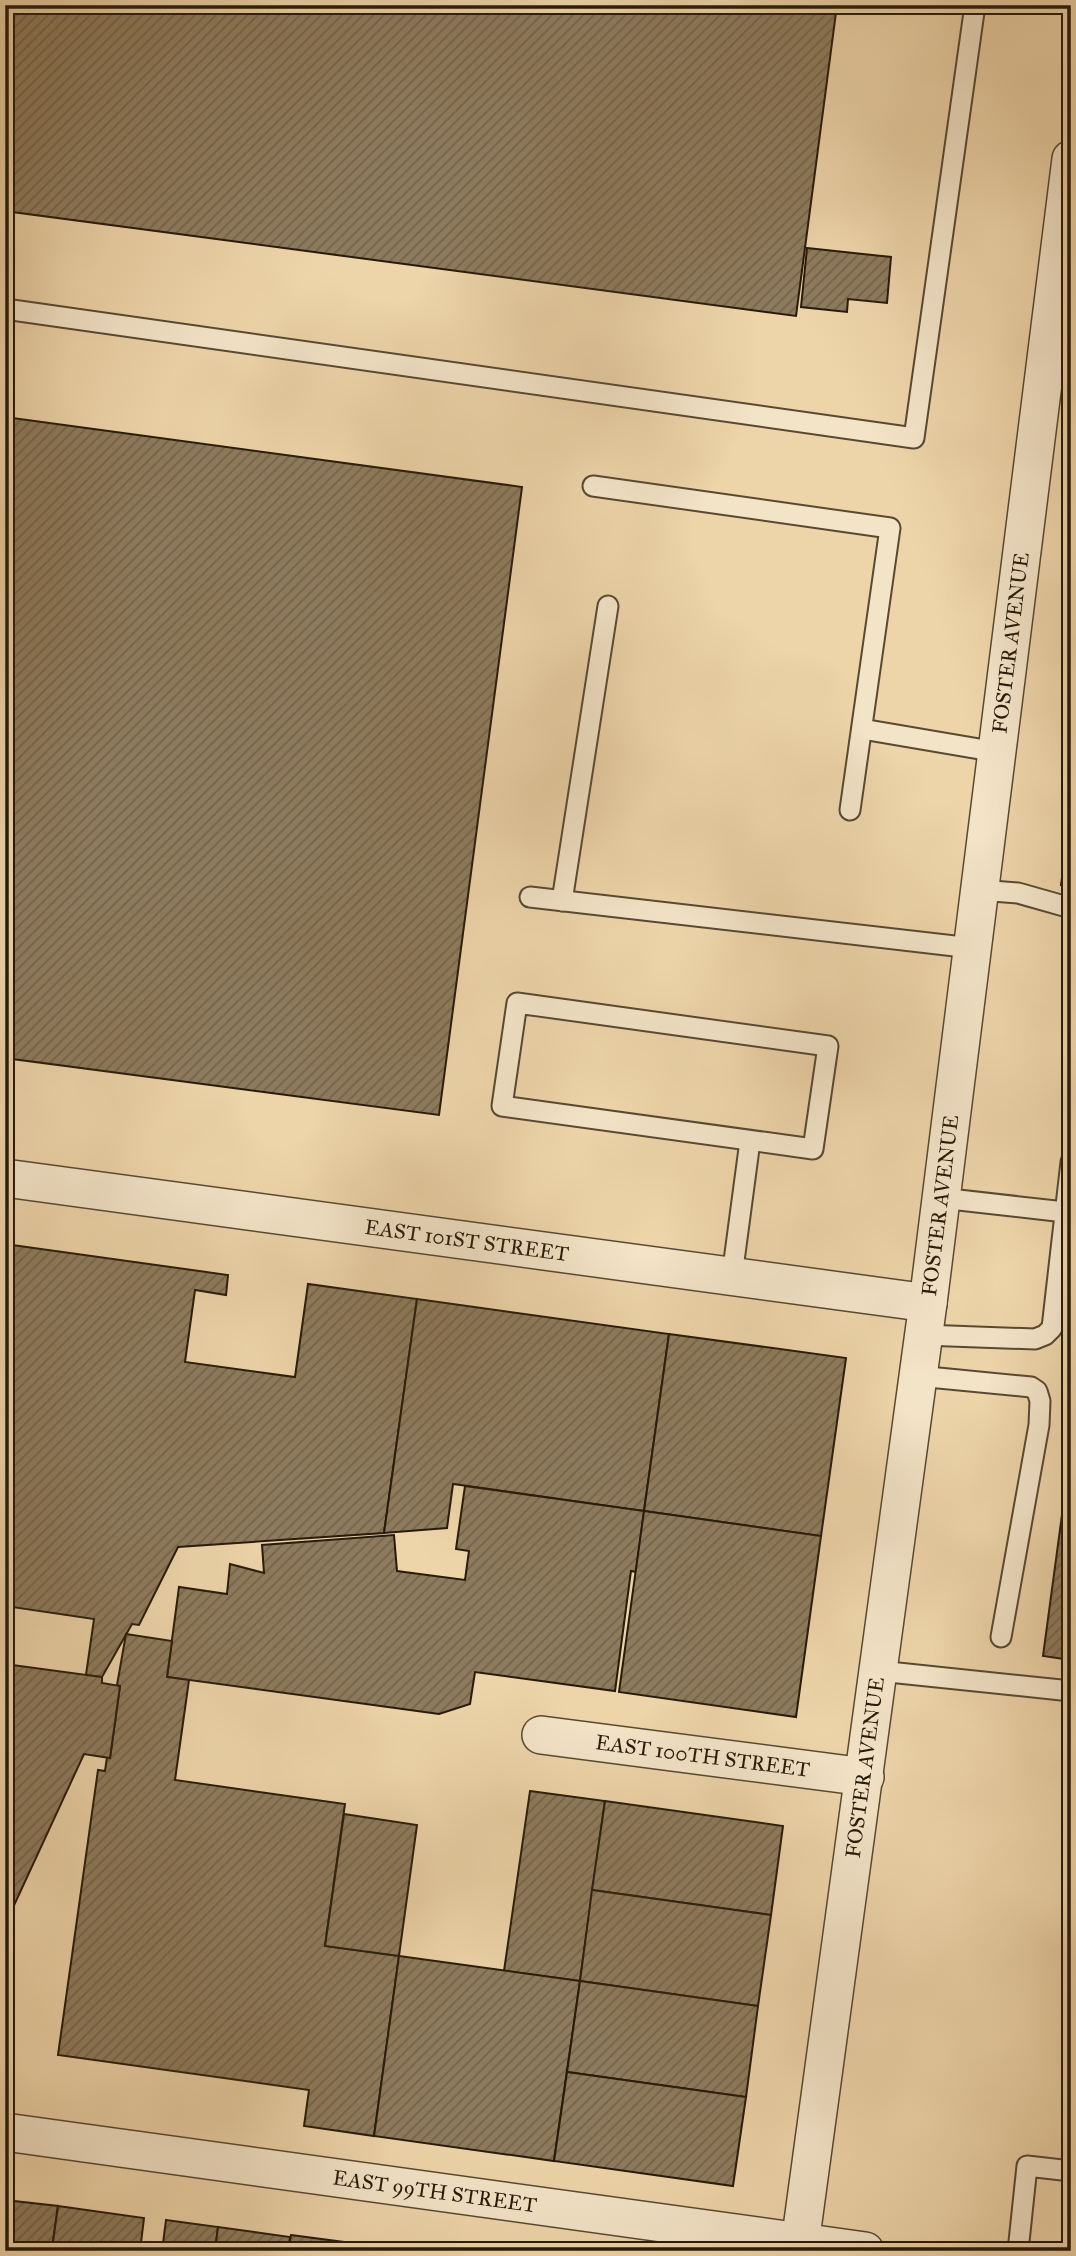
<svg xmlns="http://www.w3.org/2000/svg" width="1076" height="2256" viewBox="0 0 1076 2256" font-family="'IM FELL Great Primer',serif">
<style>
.building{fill:url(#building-hatch);stroke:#271b0b;stroke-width:2}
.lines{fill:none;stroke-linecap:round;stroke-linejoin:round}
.lane-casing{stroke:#584932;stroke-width:23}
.street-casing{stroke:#584932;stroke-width:40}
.lane{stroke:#f3e3c7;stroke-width:19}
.street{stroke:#f3e3c7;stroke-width:37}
.labels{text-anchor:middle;stroke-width:6;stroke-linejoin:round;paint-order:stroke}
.street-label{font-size:21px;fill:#271b0b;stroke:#f3e3c7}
</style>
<defs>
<pattern id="building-hatch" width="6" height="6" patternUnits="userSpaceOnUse" patternTransform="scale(1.75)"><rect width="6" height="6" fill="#8e7b5d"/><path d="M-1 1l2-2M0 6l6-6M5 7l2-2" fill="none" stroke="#74644b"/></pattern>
</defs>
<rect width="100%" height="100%" fill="#edd4a9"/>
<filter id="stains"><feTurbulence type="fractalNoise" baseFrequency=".00286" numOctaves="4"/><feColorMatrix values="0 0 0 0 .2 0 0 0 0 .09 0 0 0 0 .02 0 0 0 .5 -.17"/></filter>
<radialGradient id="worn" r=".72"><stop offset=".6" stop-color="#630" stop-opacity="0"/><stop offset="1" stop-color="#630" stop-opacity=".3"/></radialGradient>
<!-- building -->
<g class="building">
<polygon points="5,5 837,5 796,316 5,211"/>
<polygon points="807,248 891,257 887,303 848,299 847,312 801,307"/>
<polygon points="5,417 522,487 439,1115 5,1058"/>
<polygon points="1071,810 1071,886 1061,885"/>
<polygon points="5,1244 228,1275 226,1295 195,1290 185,1362 295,1377 308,1284 417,1299 384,1533 178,1547 139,1625 132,1624 102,1677 86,1675 94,1619 5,1606"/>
<polygon points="417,1299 669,1334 644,1511 453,1484 447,1528 384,1533"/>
<polygon points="669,1334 846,1358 821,1536 644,1511"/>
<polygon points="1071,1448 1071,1660 1043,1656"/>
<polygon points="465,1486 644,1511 636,1572 631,1571 615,1691 475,1672 470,1704 439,1714 167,1677 179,1587 227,1594 230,1564 264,1573 262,1545 394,1535 397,1571 465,1580 469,1551 456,1549"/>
<polygon points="644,1511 821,1536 796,1717 619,1692"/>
<polygon points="126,1634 172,1641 167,1677 189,1680 175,1780 345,1804 325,1946 399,1956 374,2136 304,2126 309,2090 58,2055 98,1770 105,1771 107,1757 110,1758 120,1686 117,1685"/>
<polygon points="5,1664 102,1677 102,1683 120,1686 110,1758 84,1754 11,1912 5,1911"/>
<polygon points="530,1791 605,1801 580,1981 504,1971"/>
<polygon points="605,1801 783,1826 771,1915 592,1890"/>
<polygon points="344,1814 417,1825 399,1956 325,1946"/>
<polygon points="592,1890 771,1915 758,2006 580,1981"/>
<polygon points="399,1956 580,1981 554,2161 374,2136"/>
<polygon points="580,1981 758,2006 746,2097 567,2072"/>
<polygon points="567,2072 746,2097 733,2186 554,2161"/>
<polygon points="5,2200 58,2206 52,2249 31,2246 31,2251 5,2251"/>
<polygon points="58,2206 144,2218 140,2251 31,2251 31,2246 52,2249"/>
<polygon points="166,2220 218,2227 215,2251 162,2251"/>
<polygon points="218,2227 290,2237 288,2251 215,2251"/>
<polygon points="291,2235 397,2249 397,2251 288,2251"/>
</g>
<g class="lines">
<defs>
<g id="lane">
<polyline points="5,309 914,438 975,5"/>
<polyline points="593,486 890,528 850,810"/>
<polyline points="862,729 997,752"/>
<polyline points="979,890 1018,893 1071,908"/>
<polyline points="530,897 972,948"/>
<polyline points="562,901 608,606"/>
<polygon points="517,1003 828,1046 813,1149 502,1106"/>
<polyline points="941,1198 1065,1212"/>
<polyline points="732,1276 750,1141"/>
<polyline points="923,1335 1035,1339 1045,1335 1052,1328 1071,1162"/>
<polyline points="918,1376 1031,1387 1037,1391 1040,1401 1039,1425 1001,1637"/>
<polyline points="879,1671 1071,1691"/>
<polyline points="1018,2251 1027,2166 1071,2171"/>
</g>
<g id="street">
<path id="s1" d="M 5,1178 L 928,1303"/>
<path id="s2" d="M 541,1735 L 865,1777"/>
<path id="s3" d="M 5,2132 L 865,2251"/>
<path id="s4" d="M 799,2251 L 928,1303 L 1071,159"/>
</g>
</defs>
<!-- lane casing -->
<use href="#lane" class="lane-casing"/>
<!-- street casing -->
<use href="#street" class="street-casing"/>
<!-- lane -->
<use href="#lane" class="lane"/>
<!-- street -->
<use href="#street" class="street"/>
</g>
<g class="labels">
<!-- street labels -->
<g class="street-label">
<text dy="7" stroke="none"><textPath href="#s4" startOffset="1622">FOSTER AVENUE</textPath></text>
<text dy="7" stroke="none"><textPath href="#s4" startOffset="1055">FOSTER AVENUE</textPath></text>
<text dy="7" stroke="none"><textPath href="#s1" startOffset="466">EAST 101ST STREET</textPath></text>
<text dy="7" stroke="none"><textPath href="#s2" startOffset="163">EAST 100TH STREET</textPath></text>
<text dy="7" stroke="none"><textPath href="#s4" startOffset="488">FOSTER AVENUE</textPath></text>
<text dy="7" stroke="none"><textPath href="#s3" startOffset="434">EAST 99TH STREET</textPath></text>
</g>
</g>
<!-- margin -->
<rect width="1076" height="2256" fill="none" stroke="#edd4a9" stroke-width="28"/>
<rect x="7" y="7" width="1062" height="2242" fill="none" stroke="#271b0b" stroke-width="3.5"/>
<rect x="14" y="14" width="1048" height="2228" fill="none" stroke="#271b0b" stroke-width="2"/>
<rect width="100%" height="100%" filter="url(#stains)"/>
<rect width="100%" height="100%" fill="url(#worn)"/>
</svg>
